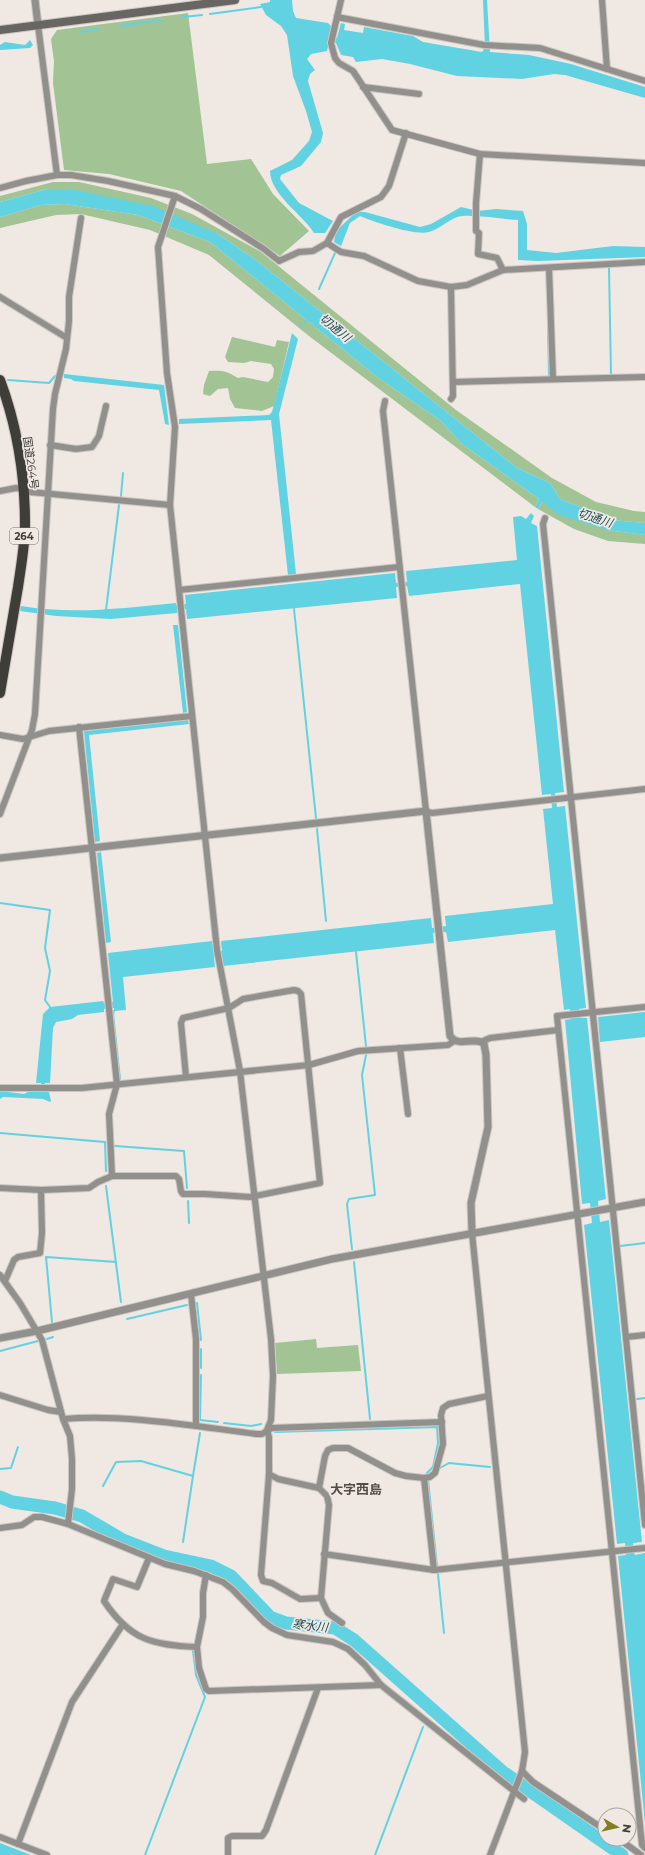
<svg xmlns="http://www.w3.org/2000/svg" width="645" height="1855" viewBox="0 0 645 1855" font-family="Montserrat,'Noto Sans JP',sans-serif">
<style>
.green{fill:#a2c393}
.water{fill:#61d2e2}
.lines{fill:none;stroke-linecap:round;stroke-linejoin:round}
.stream{stroke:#61d2e2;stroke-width:2}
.river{stroke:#61d2e2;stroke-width:13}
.minor-casing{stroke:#ccc6c1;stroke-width:8}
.tertiary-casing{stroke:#ccc6c1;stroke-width:9}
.secondary-casing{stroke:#ccc6c1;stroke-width:10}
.trunk-casing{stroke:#ccc6c1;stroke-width:12}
.minor{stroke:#92908d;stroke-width:6}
.tertiary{stroke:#92908d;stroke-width:7}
.secondary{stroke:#686662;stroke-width:8}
.trunk{stroke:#3f3d38;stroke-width:10}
.labels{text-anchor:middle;stroke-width:3.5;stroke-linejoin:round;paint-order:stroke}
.shield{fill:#efe8e3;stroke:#74706d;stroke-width:1}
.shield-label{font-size:10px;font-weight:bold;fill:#3f3c3a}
.street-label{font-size:11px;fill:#3f3c3a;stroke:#efe8e3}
.water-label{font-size:12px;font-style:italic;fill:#1d4f56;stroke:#efe8e3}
.quarter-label{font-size:13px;font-weight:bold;fill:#534c49;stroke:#efe8e3}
</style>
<rect width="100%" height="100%" fill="#efe8e3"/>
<!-- green -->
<g class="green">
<polygon points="188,13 207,164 251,159 273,194 309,231 280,256 181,191 109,174 64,170 53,83 54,61 51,39 57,30"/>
<polygon points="53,182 79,182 151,198 192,214 261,252 456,410 552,478 596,502 634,511 645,512 645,523 612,520 560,499 550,483 517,468 256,260 218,234 47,189 0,202 0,196"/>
<polygon points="65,204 138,215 210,242 377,377 441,421 462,444 539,499 535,507 309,336 209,255 150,230 81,214 56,215 0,228 0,217 41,205"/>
<path d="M 232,337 L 275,347 L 277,340 L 289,342 L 274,406 L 262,411 L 235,408 L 230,399 L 228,388 L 218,389 L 210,396 L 203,394 L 204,385 L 209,371 C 221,370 227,371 238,378 L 243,377 L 268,382 L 273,377 L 274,369 L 271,364 L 251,361 L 244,363 L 228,362 L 225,357 Z"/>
<polygon points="542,502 607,530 645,535 645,544 608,541 574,529 538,509"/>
<polygon points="316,1339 317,1348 358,1345 361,1371 277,1374 275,1343"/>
</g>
<!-- water -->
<g class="water">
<path d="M 270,0 L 292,0 L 293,11 L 296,18 L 328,23 L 331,26 L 330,37 L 337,38 L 341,23 L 345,24 L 344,30 L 363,33 L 364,27 L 413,36 L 423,42 L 482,52 L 485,47 L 483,0 L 487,0 L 490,52 L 529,55 L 571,64 L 645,87 L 645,98 L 565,75 L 554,74 L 522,79 L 457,76 L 410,64 L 382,59 L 356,62 L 353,57 L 341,55 L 336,43 L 329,42 L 327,51 L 311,54 L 307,59 L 315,70 L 310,74 L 308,81 L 323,133 L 321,142 L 301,166 L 281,175 L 280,179 L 299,203 L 333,221 L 325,233 L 314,233 C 303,215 270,194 270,171 L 292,160 L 309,141 L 312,132 L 306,111 L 293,76 L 287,35 L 281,26 L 266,15 L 260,4 L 270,2 Z"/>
<polygon points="30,40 33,45 30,48 0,50 0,45 5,42 25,45"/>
<polygon points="47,189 75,190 153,206 218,234 256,260 517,468 550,483 560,499 612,520 645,523 645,535 607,530 559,515 542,502 538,509 535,507 539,499 462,444 441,421 377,377 210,242 138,215 65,204 41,205 0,217 0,202"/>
<path d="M 461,207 L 478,211 L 496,209 L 523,211 L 527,224 L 527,250 L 556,253 L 613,246 L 645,247 L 645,257 L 538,261 L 518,260 L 518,220 C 500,219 480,215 462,216 C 451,217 440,229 429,232 C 415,236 374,222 360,216 L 350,223 L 341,246 L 334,242 L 336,231 L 356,212 L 365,212 L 420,227 L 431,224 Z"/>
<polygon points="292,333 298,339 279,414 296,574 288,575 271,420 179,424 179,419 269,415 272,412"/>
<polygon points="64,374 164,385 169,425 165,424 159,390 74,381 71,379 64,378"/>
<path d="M 531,513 L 534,516 L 531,523 L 537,526 L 564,792 L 555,793 L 557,807 L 565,806 L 586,1008 L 579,1009 L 580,1018 L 587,1018 L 606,1199 L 598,1201 L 600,1222 L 609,1220 L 642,1542 L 633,1543 L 634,1553 L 635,1555 L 645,1553 L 645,1823 L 618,1556 L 626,1555 L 626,1554 L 625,1543 L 617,1544 L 584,1225 L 592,1223 L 590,1203 L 582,1204 L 565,1020 L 571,1019 L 570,1009 L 564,1010 L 555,930 L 448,942 L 446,932 L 433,933 L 434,943 L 223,966 L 222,956 L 214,957 L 215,967 L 123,977 L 126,1010 L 114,1011 L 114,1008 L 104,1009 L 104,1012 L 78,1015 L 72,1019 L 56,1022 L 53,1028 L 50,1083 L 45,1083 L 45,1092 L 49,1092 L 51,1101 L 50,1102 L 43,1099 L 3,1097 L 0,1099 L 0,1091 L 24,1094 L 28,1092 L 41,1092 L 41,1083 L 36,1083 L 43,1014 L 50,1007 L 103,1001 L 104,1003 L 113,1002 L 108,953 L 212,941 L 214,952 L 222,951 L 221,941 L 431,918 L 432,928 L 446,926 L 445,916 L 553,904 L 543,809 L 552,808 L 551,794 L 542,795 L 520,584 L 409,596 L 407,586 L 396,587 L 397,598 L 187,619 L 186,609 L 177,610 L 177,613 L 111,619 L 56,616 L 20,611 L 21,606 C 73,615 124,608 176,603 L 176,605 L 186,604 L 185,595 L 395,573 L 396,583 L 407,582 L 406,571 L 517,560 L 513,517 L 521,516 L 526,519 Z"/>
<polygon points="173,625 178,625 187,712 183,713"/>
<polygon points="188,720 189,724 89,735 100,841 95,842 84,731"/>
<polygon points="101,852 111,942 106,943 97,853"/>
<polygon points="645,1012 645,1037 600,1042 598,1017"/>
<polygon points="0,1843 31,1855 0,1855"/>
</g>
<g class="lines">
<!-- stream -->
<g class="stream">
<polyline points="210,14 261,7"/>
<polyline points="183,17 202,15"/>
<polyline points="121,26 161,20"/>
<polyline points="80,32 98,29"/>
<polyline points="609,267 611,375"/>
<polyline points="319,289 335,253"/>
<polyline points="300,327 307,320"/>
<polyline points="548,327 549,375"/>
<polyline points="8,380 49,383 55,376"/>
<polyline points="121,496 123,473"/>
<polyline points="294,609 316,818"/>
<polyline points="106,610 119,505"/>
<polyline points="317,829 326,921"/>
<polyline points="0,903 50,910 45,948 50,971 45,1000 50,1007"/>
<polyline points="356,952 366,1046"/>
<polyline points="114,1011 113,1014 120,1079"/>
<polyline points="0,1133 105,1142 106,1171"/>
<polyline points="115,1146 184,1151 187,1188"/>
<polyline points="106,1186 121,1302"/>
<polyline points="188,1201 189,1223"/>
<polyline points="620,1246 645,1243"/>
<polyline points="352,1249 347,1204 349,1199 375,1195 362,1075 366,1055"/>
<polyline points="354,1262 370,1419"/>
<polyline points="197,1303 201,1340"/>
<polyline points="127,1319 187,1305"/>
<polyline points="52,1322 46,1257 116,1262"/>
<polyline points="47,1339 53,1337"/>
<polyline points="0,1351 38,1341"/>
<polyline points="201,1368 201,1349"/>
<polyline points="201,1375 200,1420 218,1422"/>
<polyline points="637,1399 645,1398"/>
<polyline points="224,1423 251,1426 261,1424"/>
<polyline points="275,1432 437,1427 438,1443 433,1467 427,1473"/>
<polyline points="440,1468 449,1463 490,1467"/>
<polyline points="0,1469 11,1468 18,1447"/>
<polyline points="193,1476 200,1433"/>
<polyline points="428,1480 437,1566"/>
<polyline points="103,1486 116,1462 141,1461 193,1476 183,1542"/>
<polyline points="438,1574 444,1633"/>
<polyline points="145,1855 205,1697 196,1675 193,1651"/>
<polyline points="375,1855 423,1727"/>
</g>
<!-- river -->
<polyline class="river" points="0,1497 12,1502 55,1508 82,1516 123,1540 164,1556 211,1566 231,1576 270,1617 286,1623 335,1628 354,1640 503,1772 622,1855"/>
<defs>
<g id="minor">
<polyline points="341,0 331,43 335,58 339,63 353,71 392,130 480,154 645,163"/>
<polyline points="602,0 607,69"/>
<polyline points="337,17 484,45 540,48 645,81"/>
<polyline points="38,25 57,175"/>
<polyline points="363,87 419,94"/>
<polyline points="480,154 476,203 476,231 479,233 478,254 497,258 503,270"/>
<polyline points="0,188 26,181 57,175 71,175 108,181 175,196 201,209 264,249 279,261 299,252 313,251 327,243 341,217 381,197 389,186 406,133"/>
<polyline points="175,196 158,247 167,373 175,427 170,505 217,950 240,1071 271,1339 273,1376 271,1420 267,1430 269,1437 269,1474 261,1575 263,1581 272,1583 300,1599 321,1598"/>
<polyline points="327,243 341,252 364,256 418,281 451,287 467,285 503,270 645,262"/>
<polyline points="549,268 553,379"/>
<polyline points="451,287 453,396 451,399"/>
<polyline points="0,297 67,338"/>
<polyline points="453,382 645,377"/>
<polyline points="385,401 383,411 426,811 432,813 645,789"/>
<polyline points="50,445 76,449 92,447 99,436 106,406"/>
<polyline points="0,491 16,488 23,489 30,492 170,505"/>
<polyline points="545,518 543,524 645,1525"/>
<polyline points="179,590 399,567"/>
<polyline points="79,727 117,1084 109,1114 112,1176"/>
<polyline points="0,735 23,739 49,731 192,716"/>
<polyline points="0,814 32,730 35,714 53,409 55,394 66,349 69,321 69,297 81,218"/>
<polyline points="645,1007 557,1016 642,1845 645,1848"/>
<polyline points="481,1042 490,1038 558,1030"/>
<polyline points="400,1048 408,1114"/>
<polyline points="0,1088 82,1088 309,1065 358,1051 448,1045 454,1041"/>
<polyline points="0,1188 41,1190"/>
<polyline points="472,1233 525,1752 522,1771 490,1855"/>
<polyline points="0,1275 20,1303 42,1340 63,1419 70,1436 72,1459 72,1489 68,1524"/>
<polyline points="5,1281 14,1260 18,1257 40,1253 42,1233 41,1190 89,1188 98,1182 112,1176 176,1176 179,1179 181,1191 183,1194 205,1194 250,1197 320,1183 301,994 298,991 294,990 243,999 229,1008 183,1018 181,1023 186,1077"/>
<polyline points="191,1294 196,1339 196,1426"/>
<polyline points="626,1337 645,1335"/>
<polyline points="0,1395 48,1410 61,1412"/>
<path d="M 63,1419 C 127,1414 193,1426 257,1434 L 262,1434 L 272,1428 L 442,1422"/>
<polyline points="269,1474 278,1479 319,1488 327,1496 329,1505 321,1598 328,1613 342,1623"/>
<polyline points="424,1478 434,1570"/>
<polyline points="319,1488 325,1456 328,1450 333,1448 348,1448 395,1473 406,1476 424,1478 430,1477 435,1473 443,1444 441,1415 443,1408 449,1404 488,1396"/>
<polyline points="0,1528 22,1525 34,1517 42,1517 68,1524 165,1564 194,1571 223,1582 232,1589 264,1622 272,1628 287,1635 333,1642 348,1649 365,1665 381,1685 524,1799"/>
<polyline points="324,1554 434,1570 645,1548"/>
<path d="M 149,1558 L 137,1587 L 113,1579 L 104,1601 C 130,1640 152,1645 197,1647"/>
<polyline points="206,1575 203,1593 203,1617 197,1647 199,1668 206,1689 209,1691 381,1685"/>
<polyline points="522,1771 533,1782 605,1830"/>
<polyline points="0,1837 47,1855"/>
<polyline points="619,1839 641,1855"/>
<polyline points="18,1844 72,1702 123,1624"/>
<polyline points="228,1855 228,1838 232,1836 262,1836 266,1830 318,1688"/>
</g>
<g id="tertiary">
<polyline points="35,0 38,25"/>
<path d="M 0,858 L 426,811 L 450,1036 C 458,1047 470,1038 481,1042 L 484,1044 L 486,1055 L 488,1127 L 471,1203 L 472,1233"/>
<polyline points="0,1338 37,1331 332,1259 645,1202"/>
</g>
<polyline id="secondary" points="0,30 235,0"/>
<path id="trunk" d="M 0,380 C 17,426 25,475 25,524 C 25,545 21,566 18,587 C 12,623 6,658 0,693"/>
</defs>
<!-- minor casing -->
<use href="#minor" class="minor-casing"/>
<!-- tertiary casing -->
<use href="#tertiary" class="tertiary-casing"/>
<!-- secondary casing -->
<use href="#secondary" class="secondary-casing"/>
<!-- trunk casing -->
<use href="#trunk" class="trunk-casing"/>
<!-- minor -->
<use href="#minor" class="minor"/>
<!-- tertiary -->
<use href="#tertiary" class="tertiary"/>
<!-- secondary -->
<use href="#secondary" class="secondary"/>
<!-- trunk -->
<use href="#trunk" class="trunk"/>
</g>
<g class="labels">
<!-- shield labels -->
<rect class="shield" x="10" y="528" width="28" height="16" rx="3"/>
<g class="shield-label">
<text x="24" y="540">264</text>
</g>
<!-- street labels -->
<g class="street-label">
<text transform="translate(31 463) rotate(82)" y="4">国道264号</text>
</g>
<!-- water labels -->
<g class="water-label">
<text transform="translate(335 328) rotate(39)" y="4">切通川</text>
<text transform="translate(595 518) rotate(18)" y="4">切通川</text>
<text transform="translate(310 1626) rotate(6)" y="4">寒水川</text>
</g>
<!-- quarter labels -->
<g class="quarter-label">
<text x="356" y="1494">大字西島</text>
</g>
</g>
<!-- north arrow -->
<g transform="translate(617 1827) rotate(98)"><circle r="19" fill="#efe8e3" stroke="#a9a39f"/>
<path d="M0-3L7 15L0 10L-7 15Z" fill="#847c22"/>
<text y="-6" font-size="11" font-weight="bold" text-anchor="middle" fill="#3f3c3a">N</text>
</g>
</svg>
